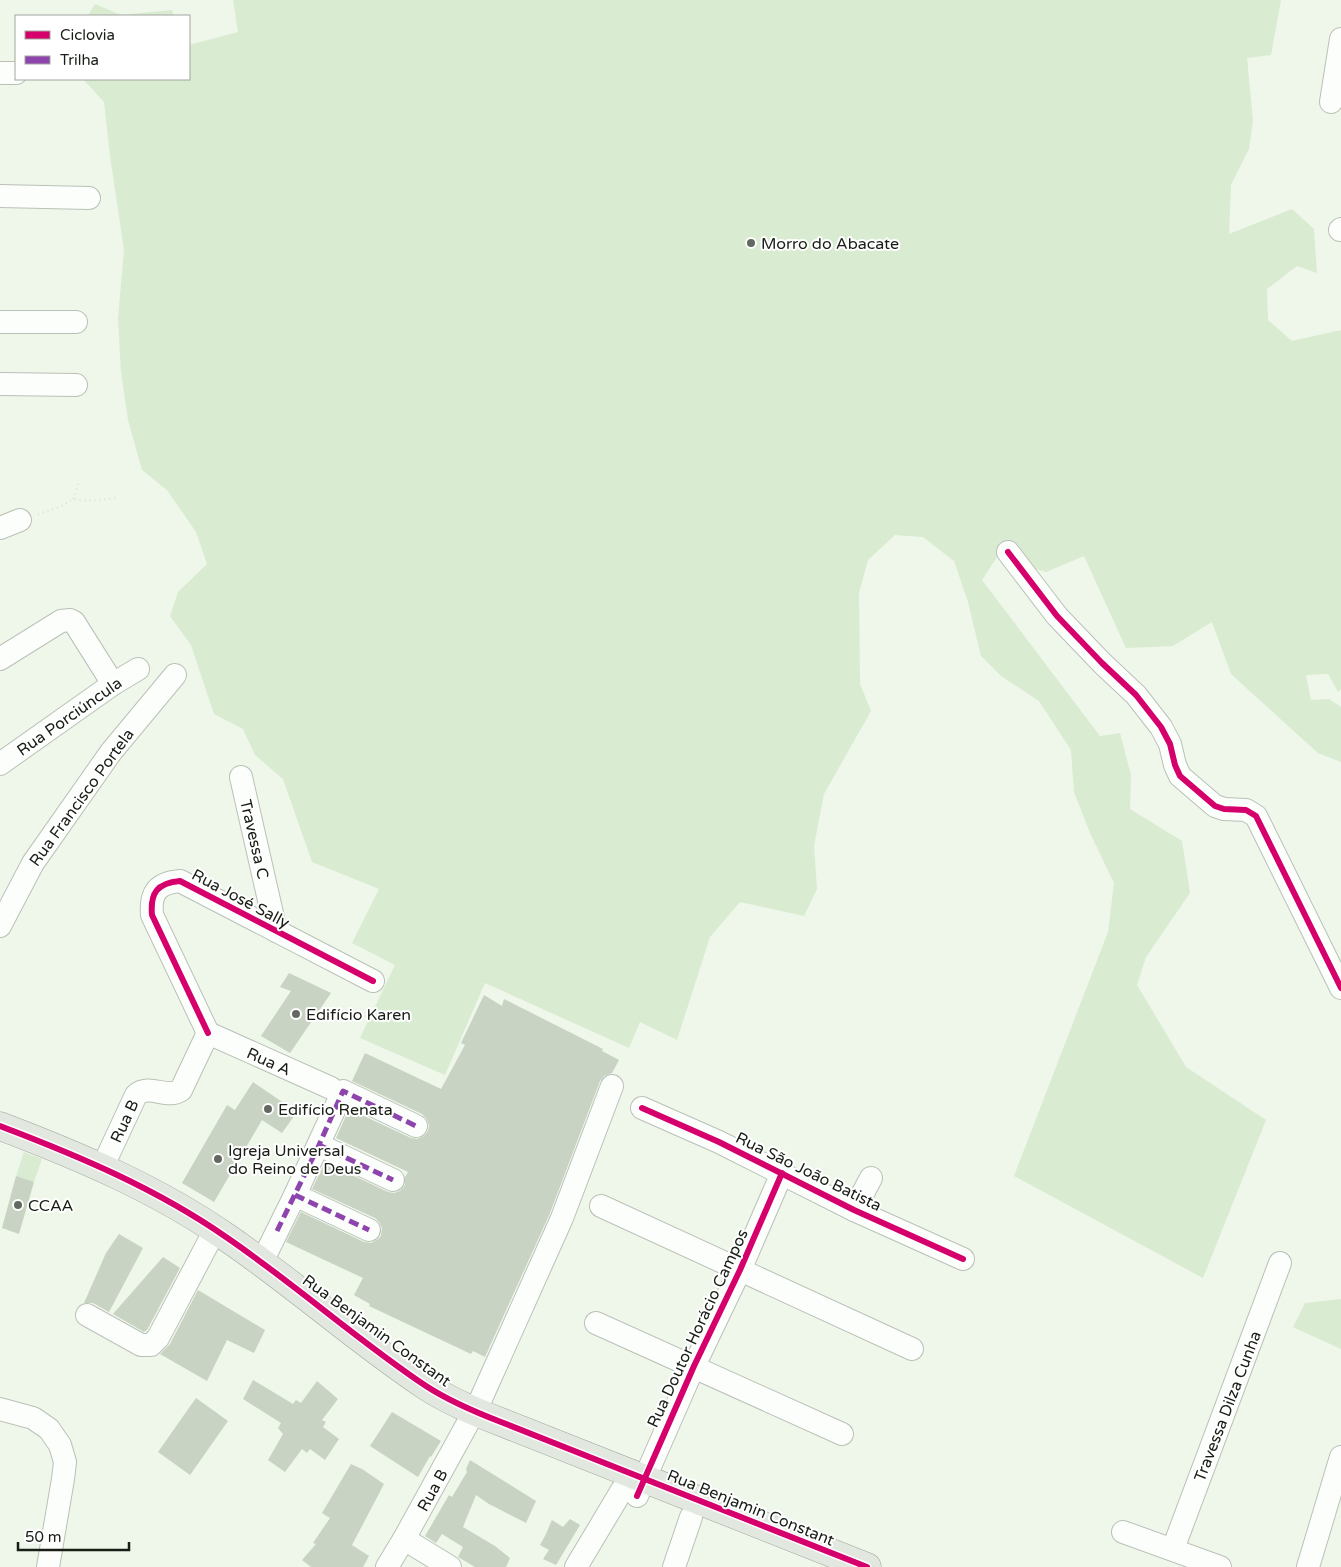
<svg xmlns="http://www.w3.org/2000/svg" width="1341" height="1567" viewBox="0 0 1341 1567" font-family="'Varela Round',sans-serif">
<style>
.green{fill:#d9ebd1}
.building{fill:#c8d3c3}
.lines{fill:none;stroke-linecap:round;stroke-linejoin:round}
.minor-casing{stroke:#bac1b7;stroke-width:24}
.major-casing{stroke:#9ca698;stroke-width:29}
.path{stroke:#dee1dc;stroke-width:2.5;stroke-dasharray:1 4;stroke-linecap:butt}
.minor{stroke:#fcfefc;stroke-width:22}
.major{stroke:#e2e7e0;stroke-width:28}
.quiet{stroke:#8e44ad;stroke-width:5;stroke-dasharray:10 5;stroke-linecap:butt}
.cycleway-casing{stroke:#fff;stroke-width:9}
.cycleway{stroke:#d6006c;stroke-width:6}
.poi-dot{fill:#636960;stroke:#fff;stroke-width:2}
.labels{text-anchor:middle;stroke-width:4;stroke-linejoin:round;paint-order:stroke}
.poi-label{font-size:16px;fill:#181d15;stroke:#fff;text-anchor:start}
.street-label{font-size:16px;fill:#181d15;stroke:#fff}
</style>
<rect width="100%" height="100%" fill="#eef7ea"/>
<!-- green -->
<g class="green">
<polygon points="233,0 1281,0 1271,55 1247,58 1253,121 1249,149 1231,185 1229,234 1292,209 1314,229 1317,273 1297,266 1267,289 1268,320 1292,341 1341,330 1341,689 1338,692 1328,674 1306,675 1311,700 1329,699 1341,707 1341,762 1318,753 1231,674 1212,622 1173,646 1126,648 1084,556 1046,572 997,557 982,580 1100,736 1120,733 1131,775 1130,809 1182,841 1190,893 1146,957 1137,985 1186,1067 1266,1120 1203,1278 1014,1176 1108,932 1114,883 1090,833 1074,792 1071,750 1039,701 1001,676 981,656 968,602 954,561 923,537 895,535 868,560 859,593 860,684 871,711 824,794 814,846 817,889 804,916 740,902 710,937 677,1040 640,1022 629,1048 485,983 445,1075 360,1038 395,965 352,943 379,889 312,862 283,779 255,755 243,729 214,714 191,645 170,616 178,592 207,564 196,532 167,490 142,470 128,420 121,372 118,319 124,250 110,156 104,102 83,79 189,79 189,45 238,32"/>
<polygon points="95,4 121,15 172,10 174,16 88,16"/>
<polygon points="24,1152 42,1159 34,1182 16,1176"/>
<polygon points="1341,1299 1341,1349 1293,1327 1305,1303"/>
</g>
<!-- building -->
<g class="building">
<polygon points="289,973 331,993 290,1053 261,1036 291,991 280,987"/>
<polygon points="484,995 502,1006 504,999 603,1049 602,1051 619,1060 612,1073 604,1076 600,1081 550,1213 485,1357 473,1351 471,1354 369,1306 370,1304 354,1295 363,1278 286,1242 301,1212 364,1242 371,1243 377,1240 381,1236 382,1228 379,1222 375,1218 312,1189 325,1162 388,1192 394,1193 400,1191 405,1185 405,1177 408,1172 336,1138 349,1109 411,1138 417,1139 424,1136 428,1131 429,1125 426,1118 422,1114 352,1081 365,1053 441,1089 465,1045 461,1043"/>
<polygon points="253,1082 297,1112 282,1133 262,1120 214,1202 182,1183 227,1105 235,1110"/>
<polygon points="16,1176 34,1182 19,1234 2,1228"/>
<polygon points="119,1234 143,1248 109,1312 93,1303 84,1303 106,1253"/>
<polygon points="163,1257 180,1268 147,1330 144,1332 113,1314"/>
<polygon points="198,1290 265,1330 254,1353 227,1340 207,1381 160,1354 170,1344"/>
<polygon points="253,1380 293,1404 296,1400 301,1403 317,1381 338,1399 322,1420 326,1422 323,1427 339,1439 325,1460 310,1449 307,1453 302,1449 285,1472 268,1460 283,1434 278,1428 281,1423 243,1399"/>
<polygon points="196,1398 228,1421 190,1475 158,1452"/>
<polygon points="392,1412 441,1441 431,1457 430,1456 418,1477 370,1446"/>
<polygon points="470,1460 536,1501 526,1523 489,1504 476,1495 463,1527 495,1546 510,1558 506,1567 475,1567 458,1557 463,1547 442,1534 436,1543 425,1536 449,1495 452,1497 467,1472 466,1469"/>
<polygon points="351,1464 362,1469 384,1484 352,1545 369,1556 363,1567 311,1567 302,1560 316,1544 313,1543 330,1518 322,1513"/>
<polygon points="570,1519 580,1525 556,1565 543,1559 549,1550 540,1545 546,1534 552,1520 563,1527"/>
</g>
<g class="lines">
<defs>
<g id="minor">
<polyline points="0,73 16,73"/>
<polyline points="1331,102 1341,39"/>
<polyline points="0,196 89,198"/>
<polyline points="1340,230 1341,229"/>
<polyline points="0,322 76,322"/>
<polyline points="0,384 76,385"/>
<polyline points="0,528 20,520"/>
<polyline points="1008,552 1057,616 1102,663 1136,695 1161,727 1170,744 1175,765 1180,776 1215,806 1224,809 1246,810 1256,816 1341,988"/>
<polyline points="0,659 61,621 70,620 74,622 113,684"/>
<polyline points="0,764 113,684 138,669"/>
<polyline points="241,777 276,931"/>
<polyline points="0,926 33,863 111,752 175,675"/>
<path d="M 208,1033 L 152,915 C 150,893 157,883 180,881 L 373,981"/>
<polyline points="208,1033 331,1088"/>
<polyline points="642,1108 719,1142 854,1210 963,1259"/>
<polyline points="319,1145 393,1180"/>
<path d="M 102,1168 L 136,1095 C 150,1083 167,1100 181,1090 L 208,1033"/>
<polyline points="295,1195 369,1230"/>
<polyline points="601,1206 912,1349"/>
<polyline points="854,1210 871,1178"/>
<polyline points="262,1262 295,1195 343,1091 416,1126"/>
<polyline points="87,1315 141,1345 151,1345 158,1338 215,1230"/>
<polyline points="596,1323 842,1434"/>
<polyline points="0,1409 33,1418 49,1429 60,1445 65,1462 63,1479 48,1567"/>
<polyline points="637,1496 694,1366 740,1270 782,1173"/>
<polyline points="1123,1532 1220,1567"/>
<polyline points="404,1539 450,1567"/>
<polyline points="1173,1549 1280,1263"/>
<polyline points="387,1567 404,1539 480,1401 562,1218 612,1086"/>
<polyline points="576,1567 622,1490"/>
<polyline points="674,1567 691,1517"/>
<polyline points="1308,1567 1341,1457"/>
</g>
<path id="major" d="M 0,1126 C 79,1156 157,1189 226,1237 C 295,1284 357,1340 426,1386 C 449,1401 475,1412 501,1422 L 867,1567"/>
</defs>
<!-- minor casing -->
<use href="#minor" class="minor-casing"/>
<!-- major casing -->
<use href="#major" class="major-casing"/>
<!-- path -->
<g class="path">
<polyline points="73,499 79,482"/>
<polyline points="38,514 60,507 73,499 86,501 117,498"/>
<polyline points="20,1177 26,1160"/>
</g>
<!-- minor -->
<use href="#minor" class="minor"/>
<!-- major -->
<use href="#major" class="major"/>
<!-- quiet -->
<g class="quiet">
<polyline points="319,1145 393,1180"/>
<polyline points="295,1195 369,1230"/>
<polyline points="277,1231 319,1145 343,1091 416,1126"/>
</g>
<defs>
<g id="cycleway">
<polyline points="1008,552 1057,616 1102,663 1136,695 1161,727 1170,744 1175,765 1180,776 1215,806 1224,809 1246,810 1256,816 1341,988"/>
<path d="M 208,1033 L 152,915 C 150,893 157,883 180,881 L 373,981"/>
<polyline points="642,1108 719,1142 854,1210 963,1259"/>
<path d="M 0,1126 C 79,1156 157,1189 226,1237 C 295,1284 357,1340 426,1386 C 449,1401 475,1412 501,1422 L 867,1567"/>
<polyline points="637,1496 694,1366 740,1270 782,1173"/>
</g>
</defs>
<!-- cycleway casing -->
<use href="#cycleway" class="cycleway-casing"/>
<!-- cycleway -->
<use href="#cycleway" class="cycleway"/>
</g>
<!-- markers -->
<g class="poi-dot">
<circle cx="751" cy="243" r="5"/>
<circle cx="296" cy="1014" r="5"/>
<circle cx="268" cy="1109" r="5"/>
<circle cx="218" cy="1159" r="5"/>
<circle cx="18" cy="1205" r="5"/>
</g>
<g class="labels">
<!-- poi labels -->
<g class="poi-label">
<text x="761" y="249">Morro do Abacate</text>
<text x="306" y="1020">Edifício Karen</text>
<text x="278" y="1115">Edifício Renata</text>
<text x="228" y="1156">Igreja Universal<tspan x="228" dy="18">do Reino de Deus</tspan></text>
<text x="28" y="1211">CCAA</text>
</g>
<!-- street labels -->
<g class="street-label">
<text transform="translate(69 716) rotate(-35)" y="6">Rua Porciúncula</text>
<text transform="translate(81 797) rotate(-54)" y="6">Rua Francisco Portela</text>
<text transform="translate(255 839) rotate(77)" y="6">Travessa C</text>
<text transform="translate(241 898) rotate(28)" y="6">Rua José Sally</text>
<text transform="translate(269 1061) rotate(24)" y="6">Rua A</text>
<text transform="translate(124 1121) rotate(-65)" y="6">Rua B</text>
<text transform="translate(809 1171) rotate(26)" y="6">Rua São João Batista</text>
<text transform="translate(697 1328) rotate(-65)" y="6">Rua Doutor Horácio Campos</text>
<text transform="translate(377 1330) rotate(36)" y="6">Rua Benjamin Constant</text>
<text transform="translate(1227 1406) rotate(-69)" y="6">Travessa Dilza Cunha</text>
<text transform="translate(432 1490) rotate(-61)" y="6">Rua B</text>
<text transform="translate(751 1507) rotate(22)" y="6">Rua Benjamin Constant</text>
</g>
</g>
<!-- legend -->
<rect x="15" y="15" width="175" height="65" fill="#ffffff" stroke="#a3a5a1"/>
<rect x="25" y="31" width="25" height="8" fill="#d6006c" stroke="#a3a5a1"/>
<text x="60" y="40" font-size="15" fill="#181d15">Ciclovia</text>
<rect x="25" y="56" width="25" height="8" fill="#8e44ad" stroke="#a3a5a1"/>
<text x="60" y="65" font-size="15" fill="#181d15">Trilha</text>
<!-- scale -->
<path d="M18 1542v8h111v-8" fill="none" stroke="#181d15" stroke-width="2.5"/>
<text x="25" y="1542" font-size="15" fill="#181d15" stroke="#ffffff" stroke-width="4" paint-order="stroke">50 m</text>
</svg>
